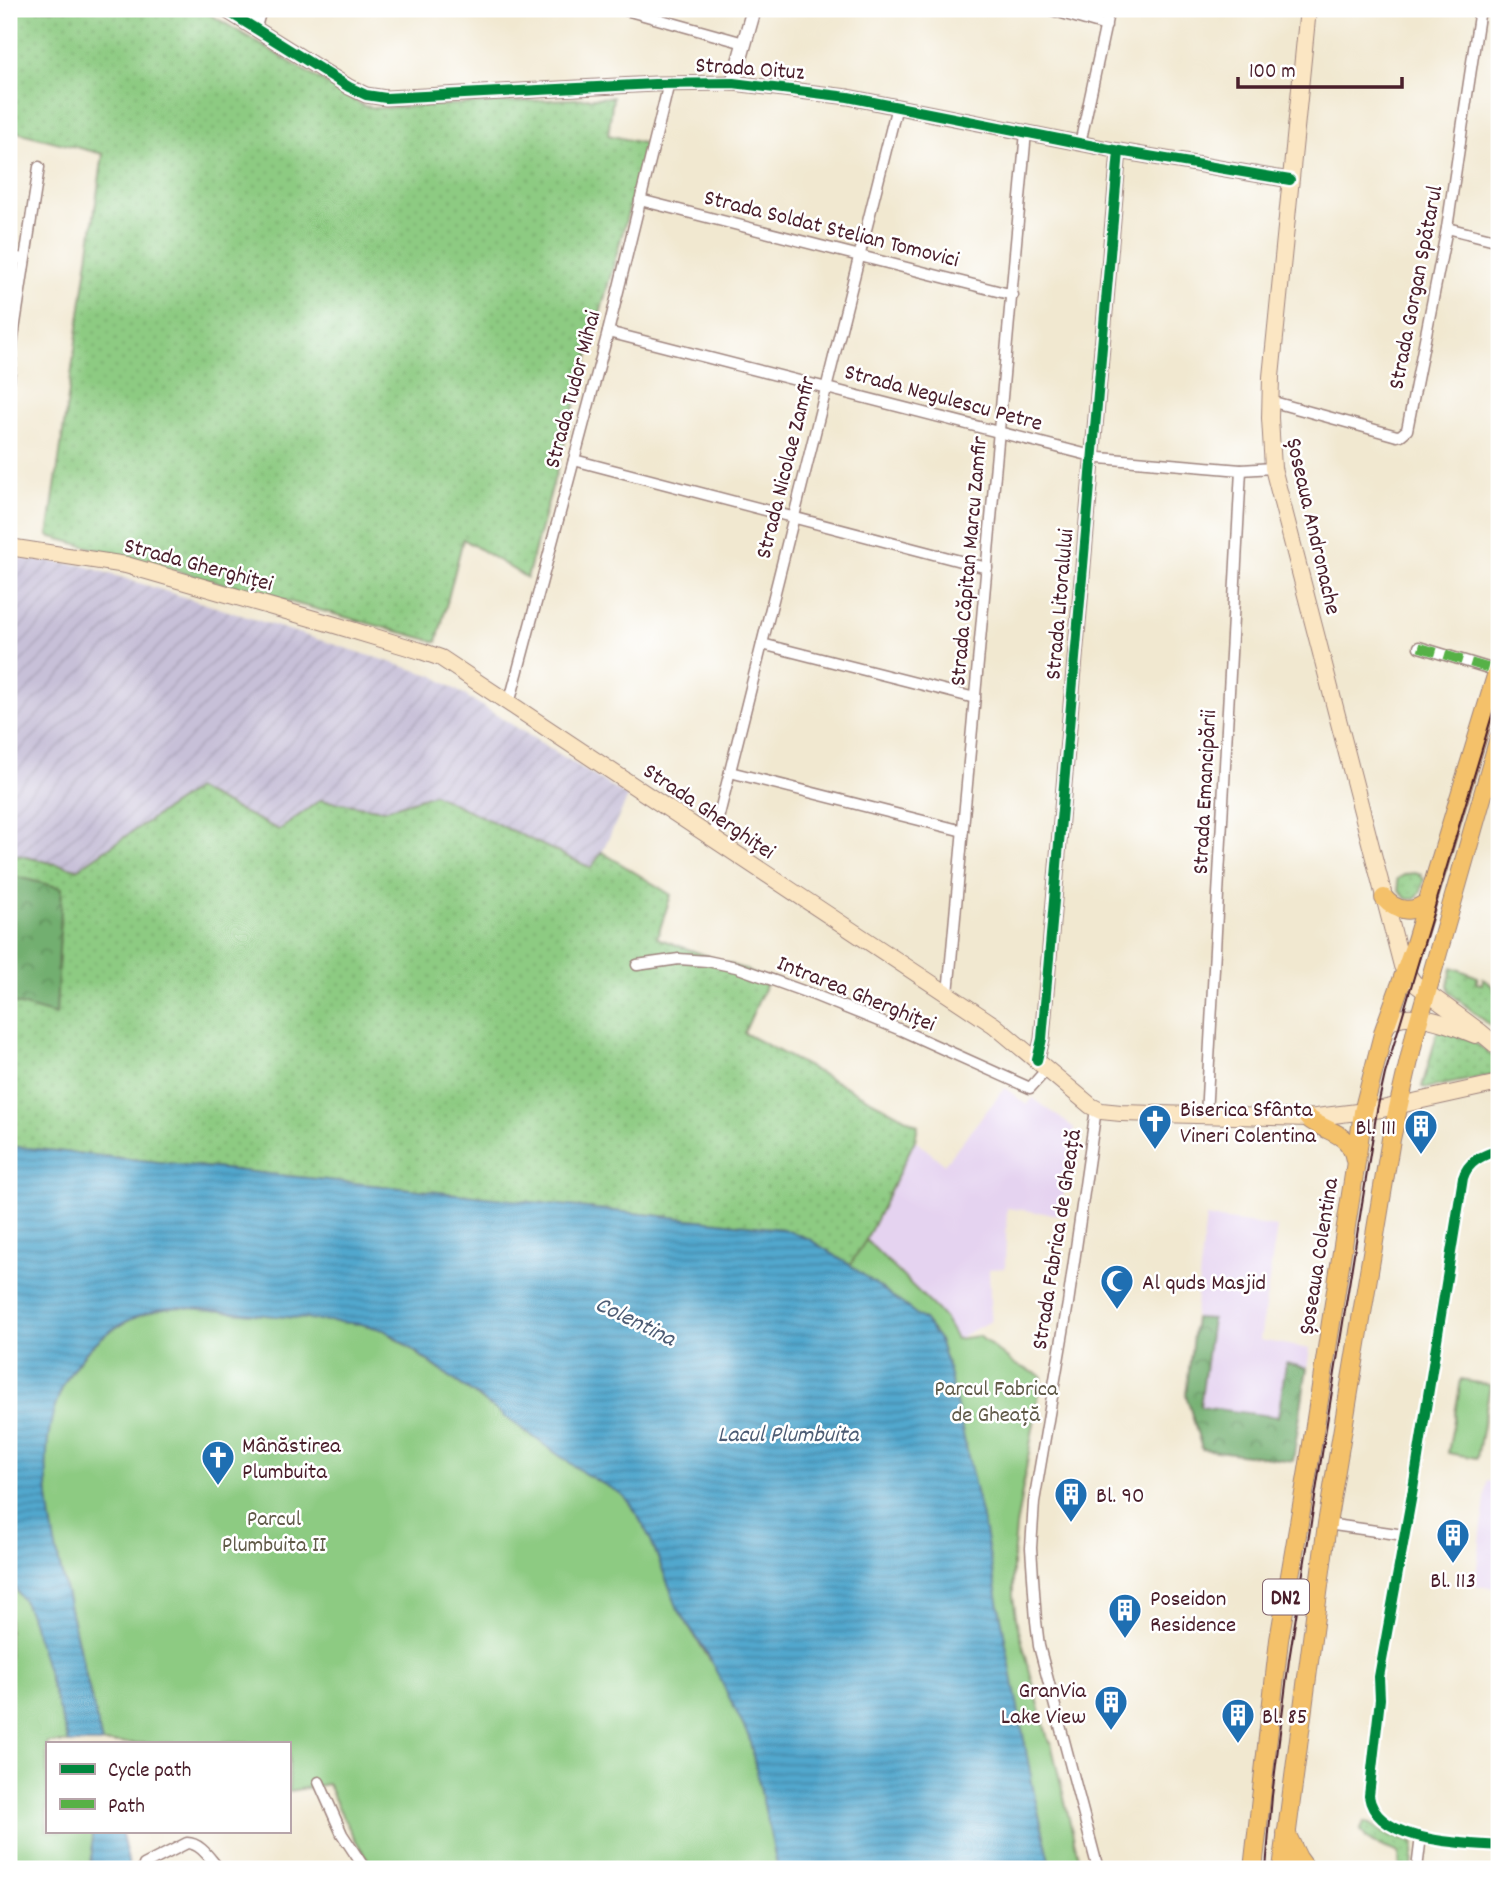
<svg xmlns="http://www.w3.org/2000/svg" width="1508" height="1878" viewBox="0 0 1508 1878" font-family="Dekko,sans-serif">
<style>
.built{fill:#e5d3f0}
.industrial{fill:url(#industrial-furrows)}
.grass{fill:url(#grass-dots);stroke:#6c7556;stroke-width:2}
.forest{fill:url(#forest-crowns);stroke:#5e674e;stroke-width:2}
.park{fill:#8dcb82;stroke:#6c7556;stroke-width:2}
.water{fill:url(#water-rules);stroke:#4e637c;stroke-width:2}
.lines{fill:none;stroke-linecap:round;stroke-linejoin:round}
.minor-casing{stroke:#9e847e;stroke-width:13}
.tertiary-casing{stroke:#9e847e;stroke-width:17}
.secondary-casing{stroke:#9e847e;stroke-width:18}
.primary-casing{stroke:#9e847e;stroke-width:20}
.minor{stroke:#fff;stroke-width:10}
.tertiary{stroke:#fff;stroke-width:14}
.secondary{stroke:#fbe6c3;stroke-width:16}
.primary{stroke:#f4c16a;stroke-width:18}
.tram{stroke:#4a1f2b;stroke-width:2}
.quiet{stroke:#57b146;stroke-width:9;stroke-dasharray:18 9;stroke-linecap:butt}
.cycleway-casing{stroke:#fff;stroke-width:15}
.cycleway{stroke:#00873e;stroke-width:10}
.labels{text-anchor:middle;stroke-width:5;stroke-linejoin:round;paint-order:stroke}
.shield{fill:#fff;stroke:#80626b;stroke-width:2}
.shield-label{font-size:21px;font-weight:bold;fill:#4a1f2b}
.street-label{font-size:23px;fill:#4a1f2b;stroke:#fff}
.poi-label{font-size:23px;fill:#4a1f2b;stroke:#fff;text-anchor:start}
.park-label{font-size:23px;fill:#615b49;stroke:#fff}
.water-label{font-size:24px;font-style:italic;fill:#4d5c74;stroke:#fff}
</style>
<defs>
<pattern id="industrial-furrows" width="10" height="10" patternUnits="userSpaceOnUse" patternTransform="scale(1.75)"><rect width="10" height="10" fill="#c7c0d8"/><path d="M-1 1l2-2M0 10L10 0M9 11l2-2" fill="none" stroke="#aca5ba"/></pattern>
<pattern id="grass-dots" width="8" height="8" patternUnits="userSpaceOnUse" patternTransform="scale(1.75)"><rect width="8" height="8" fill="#8dcb82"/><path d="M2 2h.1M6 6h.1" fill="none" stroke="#7bae70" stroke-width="1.8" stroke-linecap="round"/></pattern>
<pattern id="forest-crowns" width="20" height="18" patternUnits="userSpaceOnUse" patternTransform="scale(1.75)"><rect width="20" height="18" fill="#72af70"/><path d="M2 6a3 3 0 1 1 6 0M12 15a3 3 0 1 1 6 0" fill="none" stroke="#608e5c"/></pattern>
<pattern id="water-rules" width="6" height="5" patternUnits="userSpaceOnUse" patternTransform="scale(1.75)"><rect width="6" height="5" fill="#51a7cd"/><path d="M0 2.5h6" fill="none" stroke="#4587a7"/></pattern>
</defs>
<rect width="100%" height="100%" fill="#fff"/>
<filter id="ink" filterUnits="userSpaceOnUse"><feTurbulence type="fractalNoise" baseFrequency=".0143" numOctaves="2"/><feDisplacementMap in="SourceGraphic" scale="14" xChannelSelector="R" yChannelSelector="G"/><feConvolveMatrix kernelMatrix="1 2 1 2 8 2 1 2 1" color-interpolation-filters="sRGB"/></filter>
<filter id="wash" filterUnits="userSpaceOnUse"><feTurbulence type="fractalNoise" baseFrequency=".00686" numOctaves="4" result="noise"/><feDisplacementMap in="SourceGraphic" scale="28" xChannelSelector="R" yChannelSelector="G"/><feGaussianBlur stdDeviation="1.57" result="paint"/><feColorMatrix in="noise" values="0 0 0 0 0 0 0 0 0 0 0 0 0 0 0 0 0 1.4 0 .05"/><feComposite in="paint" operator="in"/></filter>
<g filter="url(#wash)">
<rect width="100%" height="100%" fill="#f1e8d0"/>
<!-- built -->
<g class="built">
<polygon points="1005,1088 1027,1105 1033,1098 1074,1128 1060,1215 1007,1208 1005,1268 989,1269 991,1321 956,1339 944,1318 937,1310 866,1240 915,1140 944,1164"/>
<polygon points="1206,1217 1277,1227 1260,1340 1310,1349 1293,1461 1202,1449 1186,1395"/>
<polygon points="1487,1481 1499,1483 1499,1589 1475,1586"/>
</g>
<!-- industrial -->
<polygon class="industrial" points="9,557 82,565 434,676 628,797 602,852 591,868 434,794 384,810 321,800 279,830 196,789 77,869 9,853"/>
<!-- grass -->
<g class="grass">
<polygon points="9,9 201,9 364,106 379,108 613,97 608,135 647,144 527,578 463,539 437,642 48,536 103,154 9,130"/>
<polygon points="196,789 279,830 320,800 384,810 434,794 591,868 602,852 671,895 657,938 746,970 767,982 744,1033 918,1125 915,1140 866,1240 850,1265 809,1239 783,1229 9,1146 9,853 77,869"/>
<polygon points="1415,873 1421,875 1420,876 1424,879 1421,891 1415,899 1407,899 1399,891 1397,879 1406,874"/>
<path d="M 1452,967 L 1478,977 L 1476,983 L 1482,984 L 1483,979 C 1501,987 1499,1009 1499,1026 L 1491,1026 L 1450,993 L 1448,985 Z"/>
<polygon points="1438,1030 1469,1039 1499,1060 1499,1074 1427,1088 1422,1087"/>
<path d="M 1364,1822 C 1373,1824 1377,1830 1385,1834 C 1394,1839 1404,1840 1414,1842 L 1412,1869 L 1400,1869 L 1399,1855 L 1397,1852 L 1373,1843 L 1367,1839 L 1361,1830 Z"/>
</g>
<!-- forest -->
<g class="forest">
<polygon points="9,875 62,888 56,1015 9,1002"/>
<polygon points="1195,1318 1212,1319 1200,1407 1278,1417 1286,1363 1307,1368 1293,1461 1202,1449 1186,1395"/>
</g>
<!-- park -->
<g class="park">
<polygon points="866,1240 937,1310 944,1318 956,1339 979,1336 1014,1364 1042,1376 1016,1527 1013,1560 1013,1597 1017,1623 1049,1743 1051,1743 1081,1869 1052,1869 1035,1798 947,1363 938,1338 924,1320 850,1265"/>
<path d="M 179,1307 L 361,1324 L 384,1330 L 585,1474 L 620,1493 L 631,1504 L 650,1538 L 678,1609 L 717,1672 L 749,1737 L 778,1869 L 375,1869 C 355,1843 341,1815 328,1784 L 289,1791 L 289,1743 L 102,1743 L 52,1532 C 49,1507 45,1482 46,1457 C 48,1379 100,1314 179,1307 Z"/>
<polygon points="1461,1380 1490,1385 1477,1458 1448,1453"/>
<polygon points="9,1579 24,1602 30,1615 69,1743 47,1743 47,1831 92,1831 92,1853 88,1869 9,1869"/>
</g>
<!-- water -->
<g class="water">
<path d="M 9,1146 L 783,1229 L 809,1239 L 850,1265 L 924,1320 L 938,1338 L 947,1363 L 985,1531 L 1035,1798 L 1052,1869 L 778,1869 L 749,1737 L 708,1655 L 678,1609 L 650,1538 L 631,1504 L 620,1493 L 585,1474 L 395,1337 L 384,1330 L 361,1324 L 180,1307 C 151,1309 123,1320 101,1338 C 18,1406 49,1524 71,1613 C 81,1657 92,1700 102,1743 L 69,1743 L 30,1615 L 24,1602 L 9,1579 Z"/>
<polygon points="92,1831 121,1831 130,1869 88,1869 92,1853"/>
</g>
</g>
<g filter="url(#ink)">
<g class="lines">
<defs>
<g id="minor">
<polyline points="622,9 744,43"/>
<polyline points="1048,9 1106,26"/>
<polyline points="1080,144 1109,9"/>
<polyline points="640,200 1013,295"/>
<polyline points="1447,228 1499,241"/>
<polyline points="9,257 24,259"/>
<polyline points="608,332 1100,458 1241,470 1273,468"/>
<polyline points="9,381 13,337 39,167"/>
<polyline points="1270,401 1397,436 1401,435 1407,430 1447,228 1480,9"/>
<polyline points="574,460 987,568"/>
<polyline points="762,644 975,698"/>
<polyline points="1419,647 1498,671"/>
<polyline points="509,704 608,332 669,83"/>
<polyline points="730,772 963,831"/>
<polyline points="713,839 897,106"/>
<polyline points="637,965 679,959 707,961 736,967 814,995 901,1030 1030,1088 1047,1069"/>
<polyline points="948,994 1026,132"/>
<polyline points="1096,1109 1068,1303 1034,1502 1031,1548 1036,1621 1039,1646 1098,1869"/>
<polyline points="1206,1116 1241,470"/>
<path d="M 1499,1150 C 1483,1155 1468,1161 1463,1178 L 1413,1489 L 1379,1677 L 1380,1699 L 1369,1796 C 1376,1843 1463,1843 1499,1846"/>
<polyline points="1327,1524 1404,1535"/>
<polyline points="319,1782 342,1834 365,1869"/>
<path d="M 144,1865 L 187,1843 C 201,1843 210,1859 219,1869"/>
<polyline points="1417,1869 1421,1836"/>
</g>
<g id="tertiary">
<polyline points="224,9 349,87 366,95 386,98 655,84 733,83 848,97 1119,151 1290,180"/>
<polyline points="254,27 259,9"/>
<polyline points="733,83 754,9"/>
<polyline points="1037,1060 1042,1039 1119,151"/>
</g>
<g id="secondary">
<polyline points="1308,9 1271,377 1270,418 1273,468 1402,966 1414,983 1479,1031 1497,1046"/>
<polyline points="9,547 126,565 335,625 421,651 441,658 994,1025 1091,1106 1101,1111 1121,1113 1308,1118 1382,1109 1499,1083"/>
<path d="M 1384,1030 C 1387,1025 1390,1021 1396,1019 C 1417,1011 1456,1027 1475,1035"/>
</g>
<g id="primary">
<path d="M 1384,898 C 1396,912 1414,914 1428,901"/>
<path d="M 1308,1118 C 1328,1134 1350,1131 1355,1160"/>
<polyline points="1286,1833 1298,1858 1306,1869"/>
<polyline points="1253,1869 1279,1640 1308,1470 1356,1162 1363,1112 1384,1030 1414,947 1499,666"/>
<polyline points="1282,1869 1327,1524 1391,1139 1416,1030 1499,738"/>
</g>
</defs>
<!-- minor casing -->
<use href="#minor" class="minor-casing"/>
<!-- tertiary casing -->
<use href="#tertiary" class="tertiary-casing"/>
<!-- secondary casing -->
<use href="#secondary" class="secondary-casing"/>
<!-- primary casing -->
<use href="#primary" class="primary-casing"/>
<!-- minor -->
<use href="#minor" class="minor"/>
<!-- tertiary -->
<use href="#tertiary" class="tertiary"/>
<!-- secondary -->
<use href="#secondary" class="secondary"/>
<!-- primary -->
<use href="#primary" class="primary"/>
<!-- tram -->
<polyline class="tram" points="1266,1869 1272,1796 1289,1660 1377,1110 1385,1074 1499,692"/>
<!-- quiet -->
<polyline class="quiet" points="1419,647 1498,671"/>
<defs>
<g id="cycleway">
<polyline points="224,9 349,87 366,95 386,98 655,84 733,83 848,97 1119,151 1290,180"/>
<polyline points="1037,1060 1042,1039 1119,151"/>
<path d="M 1499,1150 C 1483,1155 1468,1161 1463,1178 L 1413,1489 L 1379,1677 L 1380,1699 L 1369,1796 C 1376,1843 1463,1843 1499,1846"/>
</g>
</defs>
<!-- cycleway casing -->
<use href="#cycleway" class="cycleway-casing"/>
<!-- cycleway -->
<use href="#cycleway" class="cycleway"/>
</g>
</g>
<!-- icons -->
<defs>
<symbol id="church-pin" viewBox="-11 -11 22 30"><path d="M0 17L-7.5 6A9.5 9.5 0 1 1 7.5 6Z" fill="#1f6fb2" stroke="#fff"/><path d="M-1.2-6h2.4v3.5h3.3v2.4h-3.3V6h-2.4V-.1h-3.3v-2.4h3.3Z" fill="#fff"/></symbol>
<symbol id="building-pin" viewBox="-11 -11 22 30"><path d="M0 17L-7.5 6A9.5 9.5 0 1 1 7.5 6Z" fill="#1f6fb2" stroke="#fff"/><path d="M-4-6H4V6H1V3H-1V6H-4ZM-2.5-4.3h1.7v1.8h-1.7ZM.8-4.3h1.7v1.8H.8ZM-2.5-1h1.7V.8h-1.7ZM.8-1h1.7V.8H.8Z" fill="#fff"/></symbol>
<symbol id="mosque-pin" viewBox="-11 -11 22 30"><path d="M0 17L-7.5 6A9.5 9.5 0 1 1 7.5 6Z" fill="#1f6fb2" stroke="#fff"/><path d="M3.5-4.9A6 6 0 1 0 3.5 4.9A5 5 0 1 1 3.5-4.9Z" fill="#fff"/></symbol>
</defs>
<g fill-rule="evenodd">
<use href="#church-pin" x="1136" y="1102" width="38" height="52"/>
<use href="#building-pin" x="1402" y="1107" width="38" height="52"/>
<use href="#mosque-pin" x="1098" y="1262" width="38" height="52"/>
<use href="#church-pin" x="199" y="1438" width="38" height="52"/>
<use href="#building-pin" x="1052" y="1475" width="38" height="52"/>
<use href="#building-pin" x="1434" y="1516" width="38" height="52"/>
<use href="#building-pin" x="1106" y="1591" width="38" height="52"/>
<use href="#building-pin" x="1092" y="1683" width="38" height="52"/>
<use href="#building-pin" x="1219" y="1696" width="38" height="52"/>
</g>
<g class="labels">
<!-- shield labels -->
<rect class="shield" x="1263" y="1579.5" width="46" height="35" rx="5"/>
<g class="shield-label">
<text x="1286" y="1604">DN2</text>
</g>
<!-- street labels -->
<g class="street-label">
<text transform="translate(750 67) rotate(4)" y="8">Strada Oituz</text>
<text transform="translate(832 227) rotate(14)" y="8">Strada Soldat Stelian Tomovici</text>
<text transform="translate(1414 287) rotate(-79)" y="8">Strada Gorgan Spătarul</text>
<text transform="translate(571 389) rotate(-75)" y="8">Strada Tudor Mihai</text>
<text transform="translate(944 396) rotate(15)" y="8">Strada Negulescu Petre</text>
<text transform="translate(784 467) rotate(-76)" y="8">Strada Nicolae Zamfir</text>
<text transform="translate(1315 526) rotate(77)" y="8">Șoseaua Andronache</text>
<text transform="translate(967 561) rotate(-85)" y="8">Strada Căpitan Marcu Zamfir</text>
<text transform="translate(199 563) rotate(15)" y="8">Strada Gherghiței</text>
<text transform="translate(1058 604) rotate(-85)" y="8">Strada Litoralului</text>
<text transform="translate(1203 792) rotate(-87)" y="8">Strada Emancipării</text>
<text transform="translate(710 810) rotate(34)" y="8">Strada Gherghiței</text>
<text transform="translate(857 992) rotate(22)" y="8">Intrarea Gherghiței</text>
<text transform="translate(1055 1239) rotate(-81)" y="8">Strada Fabrica de Gheață</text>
<text transform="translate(1317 1256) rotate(-81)" y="8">Șoseaua Colentina</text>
</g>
<!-- poi labels -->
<g class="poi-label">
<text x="1180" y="1116">Biserica Sfânta<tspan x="1180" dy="26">Vineri Colentina</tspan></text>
<text x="1396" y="1134" text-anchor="end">Bl. 111</text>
<text x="1142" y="1289">Al quds Masjid</text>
<text x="242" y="1452">Mânăstirea<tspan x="242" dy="26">Plumbuita</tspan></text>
<text x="1096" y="1502">Bl. 90</text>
<text x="1453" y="1587" text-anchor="middle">Bl. 113</text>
<text x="1150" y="1605">Poseidon<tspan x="1150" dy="26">Residence</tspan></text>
<text x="1086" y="1697" text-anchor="end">GranVia<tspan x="1086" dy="26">Lake View</tspan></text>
<text x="1262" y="1723">Bl. 85</text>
</g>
<!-- park labels -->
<g class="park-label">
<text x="996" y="1395">Parcul Fabrica<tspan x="996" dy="26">de Gheață</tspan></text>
<text x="274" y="1525">Parcul<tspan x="274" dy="26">Plumbuita II</tspan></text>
</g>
<!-- water labels -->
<g class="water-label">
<text transform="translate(636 1320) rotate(26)" y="8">Colentina</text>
<text x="788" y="1441">Lacul Plumbuita</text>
</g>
</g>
<!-- margin -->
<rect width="1508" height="1878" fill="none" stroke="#fff" stroke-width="35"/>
<!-- legend -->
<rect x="46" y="1742" width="245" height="91" fill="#ffffff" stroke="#b7a5aa" stroke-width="2"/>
<rect x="60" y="1764" width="35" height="10" fill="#00873e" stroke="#b7a5aa" stroke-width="2"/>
<text x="108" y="1776" font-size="21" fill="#4a1f2b">Cycle path</text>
<rect x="60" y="1799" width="35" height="10" fill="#57b146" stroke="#b7a5aa" stroke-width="2"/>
<text x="108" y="1812" font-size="21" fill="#4a1f2b">Path</text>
<!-- scale -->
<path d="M1238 77v10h164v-10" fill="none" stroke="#4a1f2b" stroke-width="3.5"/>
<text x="1249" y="77" font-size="21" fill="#4a1f2b" stroke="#ffffff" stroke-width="5" paint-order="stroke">100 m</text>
</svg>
